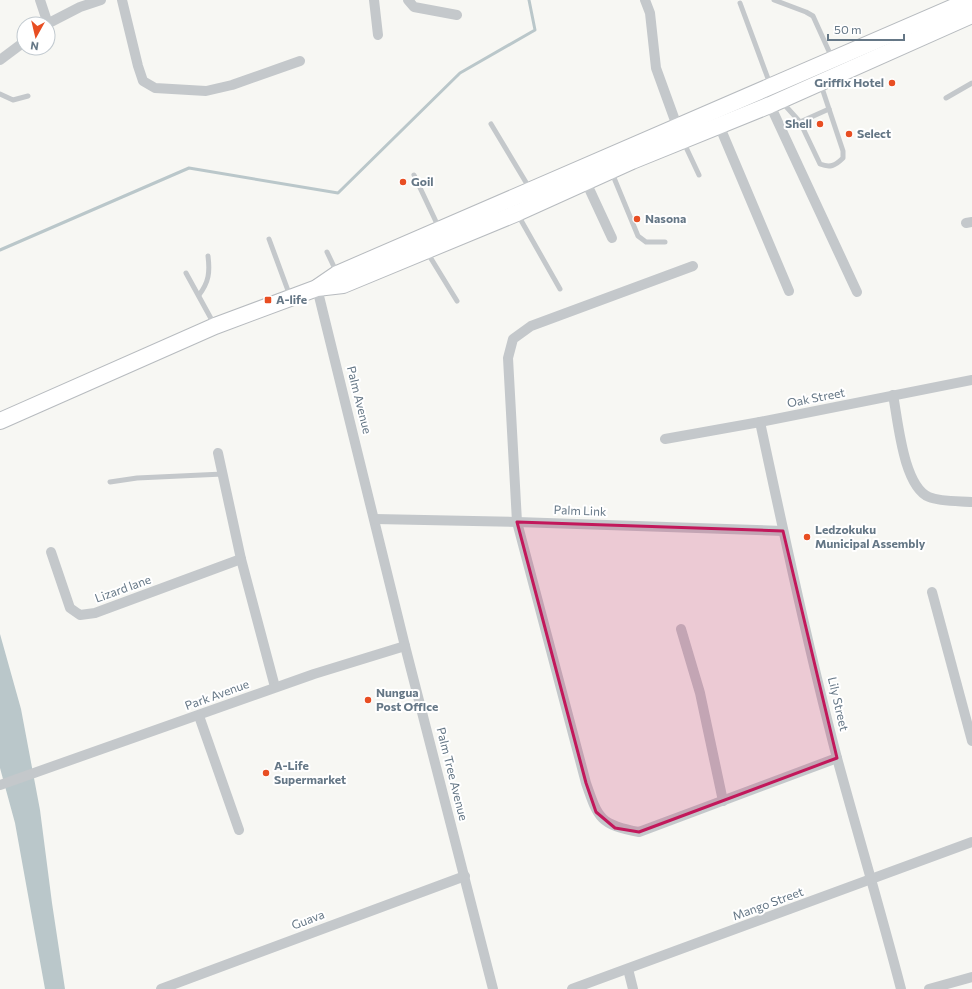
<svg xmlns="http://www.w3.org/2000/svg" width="972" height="989" viewBox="0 0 972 989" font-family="Commissioner,sans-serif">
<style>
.water{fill:#bac7ca}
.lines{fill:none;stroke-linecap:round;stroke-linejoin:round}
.stream{stroke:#bac7ca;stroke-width:3}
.primary-casing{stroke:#b7bbbf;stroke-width:18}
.service{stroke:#c4c8cb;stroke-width:5}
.minor{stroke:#c4c8cb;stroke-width:10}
.primary{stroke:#fff;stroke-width:16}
.marked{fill:#c2185b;fill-opacity:0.2;stroke:#c2185b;stroke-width:3;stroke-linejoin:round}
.poi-dot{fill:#e84e22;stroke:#fff;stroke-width:1.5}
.labels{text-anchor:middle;stroke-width:4;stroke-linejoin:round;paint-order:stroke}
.poi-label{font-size:12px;font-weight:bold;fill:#657786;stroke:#fff;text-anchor:start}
.street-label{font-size:12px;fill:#657786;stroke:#fff}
</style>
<rect width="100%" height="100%" fill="#f7f7f3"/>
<!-- water -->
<polygon class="water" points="0,634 21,709 40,810 52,903 65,989 45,989 15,823 0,768"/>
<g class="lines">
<!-- stream -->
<polyline class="stream" points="0,250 189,168 338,193 460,73 535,30 529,0"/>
<defs>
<g id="primary">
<polyline points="318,287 337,274 970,0"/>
<polyline points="0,421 215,326 317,288 343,285 517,213 632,161 770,105 972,15"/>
</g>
</defs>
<!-- primary casing -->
<use href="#primary" class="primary-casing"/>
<!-- service -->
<g class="service">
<polyline points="774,0 806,12 813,16 832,58"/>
<polyline points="740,3 770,84"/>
<polyline points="0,94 13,100 28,96"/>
<polyline points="946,98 972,83"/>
<path d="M 782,102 L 800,122 L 820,164 C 830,168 835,166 843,158 L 843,151 L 821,85"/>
<polyline points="800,122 829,109"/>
<polyline points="491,124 530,189"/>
<polyline points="684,143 699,175"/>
<polyline points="612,173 638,236 646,242 665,242"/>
<polyline points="414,175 439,228"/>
<polyline points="518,215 560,289"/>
<polyline points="269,239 290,296"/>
<polyline points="327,252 336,271"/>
<polyline points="427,252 457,301"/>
<polyline points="186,273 214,324"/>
<path d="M 199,295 C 209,282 210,272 208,256"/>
<polyline points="110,482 137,478 223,474"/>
</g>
<!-- minor -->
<g class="minor">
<polyline points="40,0 48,24"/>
<polyline points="122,0 138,66 143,81 155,88 206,91 232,85 300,61"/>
<polyline points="374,0 378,35"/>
<polyline points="408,0 414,7 457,15"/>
<polyline points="645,0 650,13 656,68 677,126"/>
<polyline points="47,24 80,7 101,0"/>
<polyline points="0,60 24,42"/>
<polyline points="770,105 857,292"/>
<polyline points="719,125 789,291"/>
<polyline points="586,182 612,238"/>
<polyline points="966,223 972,222"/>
<path d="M 693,266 L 531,326 L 513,339 L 508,358 L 517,522 L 586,783 C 598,818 600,825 639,832 L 837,758"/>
<polyline points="317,288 405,646 493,989"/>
<path d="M 893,395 C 898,420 903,486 929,497 C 941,502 959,501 972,502"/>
<path d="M 760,422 C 784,534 808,647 837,758 C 858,835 881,912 901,989"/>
<polyline points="665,439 760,422 972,380"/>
<polyline points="218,453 241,559 275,687"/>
<polyline points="375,519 517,522 783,531"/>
<polyline points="51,552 70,608 80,615 95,613 241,559"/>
<polyline points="932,592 972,741"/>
<polyline points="681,629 700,693 723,801"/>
<polyline points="199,716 239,830"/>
<polyline points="0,785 314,674 405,646"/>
<polyline points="628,969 633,989"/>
<polyline points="161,989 465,876"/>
<polyline points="572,989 972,842"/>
<polyline points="929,989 972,977"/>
</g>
<!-- primary -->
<use href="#primary" class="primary"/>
</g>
<!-- marked area -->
<path class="marked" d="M 517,522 L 783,531 L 837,758 L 639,832 L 615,828 L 596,812 L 586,783 Z"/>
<!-- markers -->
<g class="poi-dot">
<circle cx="892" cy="83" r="4"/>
<circle cx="820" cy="124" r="4"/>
<circle cx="849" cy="134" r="4"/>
<circle cx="403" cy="182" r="4"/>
<circle cx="637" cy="219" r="4"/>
<rect x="264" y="296" width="8" height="8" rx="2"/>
<circle cx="807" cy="537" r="4"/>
<circle cx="368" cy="700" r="4"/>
<circle cx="266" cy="773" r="4"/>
</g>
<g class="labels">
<!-- poi labels -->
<g class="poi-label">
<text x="884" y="87" text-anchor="end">Griffix Hotel</text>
<text x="812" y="128" text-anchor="end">Shell</text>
<text x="857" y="138">Select</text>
<text x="411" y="186">Goil</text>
<text x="645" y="223">Nasona</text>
<text x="276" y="304">A-life</text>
<text x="815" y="534">Ledzokuku<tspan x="815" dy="14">Municipal Assembly</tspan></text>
<text x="376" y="697">Nungua<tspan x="376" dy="14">Post Office</tspan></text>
<text x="274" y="770">A-Life<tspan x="274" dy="14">Supermarket</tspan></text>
</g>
<!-- street labels -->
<g class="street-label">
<text transform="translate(816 398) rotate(-11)" y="4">Oak Street</text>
<text transform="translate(359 400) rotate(76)" y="4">Palm Avenue</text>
<text transform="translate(580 511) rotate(2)" y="4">Palm Link</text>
<text transform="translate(123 589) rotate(-20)" y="4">Lizard lane</text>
<text transform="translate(217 695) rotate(-20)" y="4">Park Avenue</text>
<text transform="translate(838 704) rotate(77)" y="4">Lily Street</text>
<text transform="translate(452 774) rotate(76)" y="4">Palm Tree Avenue</text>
<text transform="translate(768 904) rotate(-20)" y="4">Mango Street</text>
<text transform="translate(308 920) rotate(-21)" y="4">Guava</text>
</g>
</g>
<!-- north arrow -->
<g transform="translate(36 36) rotate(188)"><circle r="19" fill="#ffffff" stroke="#c1c9cf"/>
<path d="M0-3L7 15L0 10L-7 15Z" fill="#e84e22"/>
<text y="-6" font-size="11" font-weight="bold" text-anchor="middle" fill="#657786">N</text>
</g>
<!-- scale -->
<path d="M828 34v6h76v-6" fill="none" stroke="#657786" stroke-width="2"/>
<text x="834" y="34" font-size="12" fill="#657786" stroke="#ffffff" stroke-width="3" paint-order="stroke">50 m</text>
</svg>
